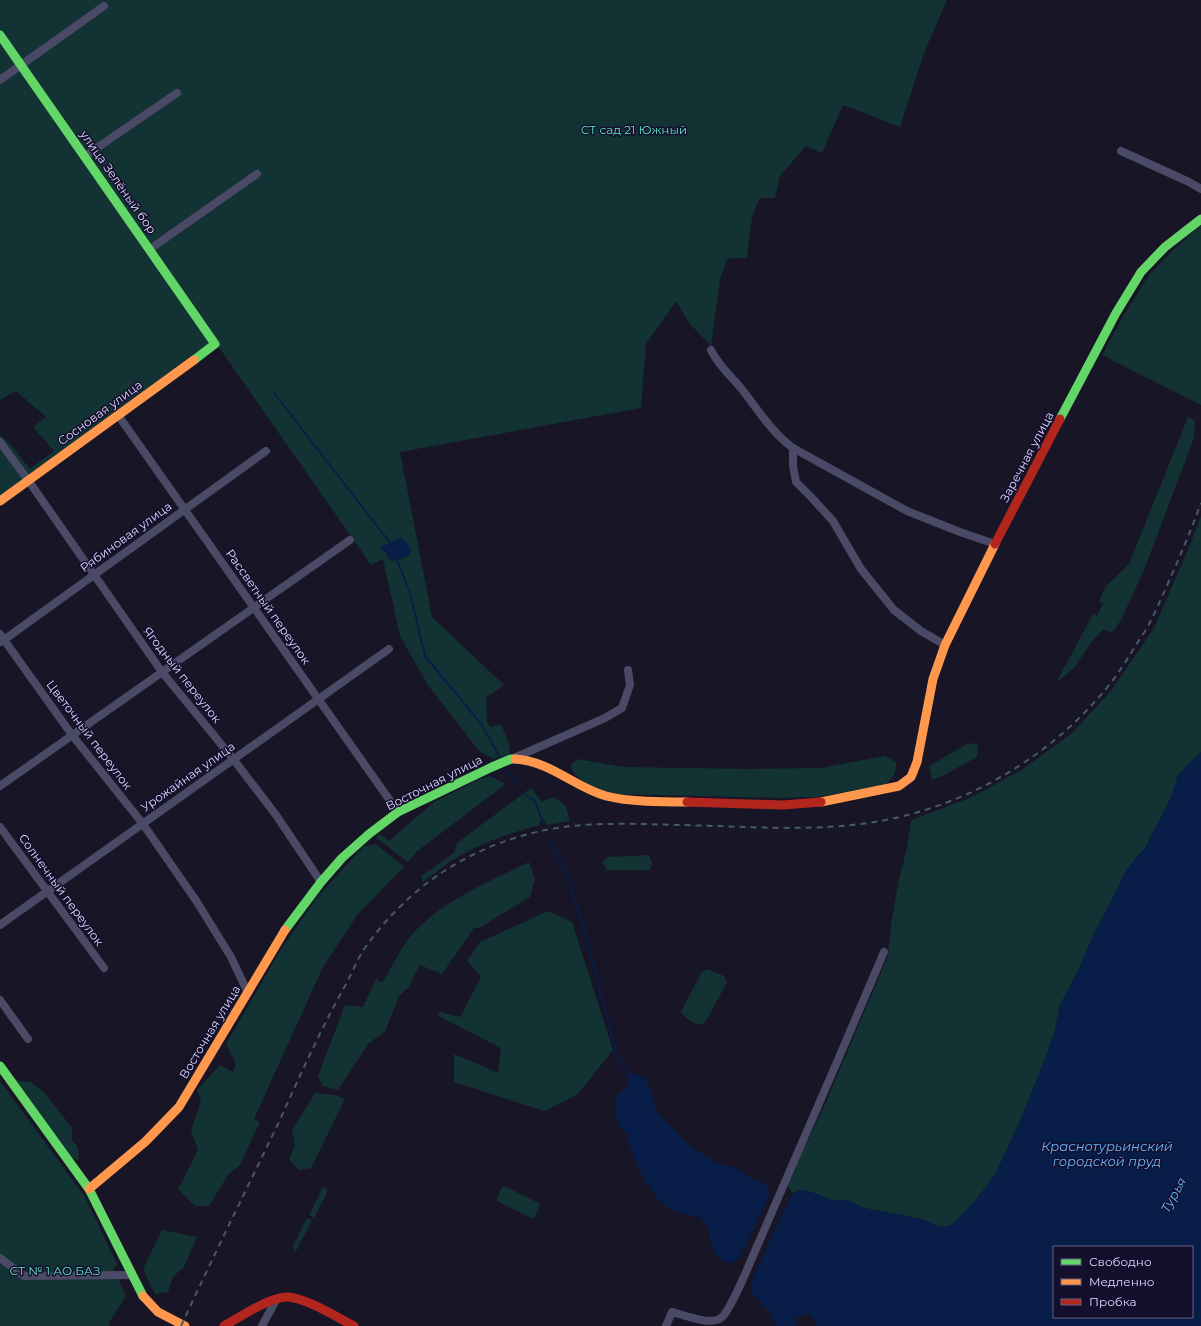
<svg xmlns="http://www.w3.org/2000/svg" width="1201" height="1326" viewBox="0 0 1201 1326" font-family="Montserrat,sans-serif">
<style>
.green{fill:#123233;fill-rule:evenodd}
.water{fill:#081e49;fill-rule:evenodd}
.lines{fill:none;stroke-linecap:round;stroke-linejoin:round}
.stream{stroke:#081e49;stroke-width:2}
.street{stroke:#4b4a66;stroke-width:8}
.fast{stroke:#63d668;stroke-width:9}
.slow{stroke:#ff974d;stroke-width:9}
.jam{stroke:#b3261e;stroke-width:9}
.rail{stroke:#455a6e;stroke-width:2;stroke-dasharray:6 5;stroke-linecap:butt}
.labels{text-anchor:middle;stroke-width:3;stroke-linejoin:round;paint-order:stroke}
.park-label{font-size:12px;fill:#5aeac8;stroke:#140f2c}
.street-label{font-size:12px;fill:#ded9ff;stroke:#140f2c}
.water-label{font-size:13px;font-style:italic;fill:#67b7ff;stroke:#140f2c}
</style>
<rect width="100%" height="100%" fill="#181526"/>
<!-- green -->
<g class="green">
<path d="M 0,0 L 947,0 L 924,53 L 900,127 L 843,105 L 822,153 L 806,146 L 780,176 L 775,198 L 761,198 C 749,215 750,239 747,259 L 739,258 L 727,259 L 720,279 L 711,346 L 689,323 L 676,301 L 646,344 L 641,408 L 400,452 L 432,617 L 504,685 L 486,698 L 487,721 L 490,727 L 501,724 L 510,746 L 509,755 L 493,759 L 479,751 L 427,684 L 400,636 L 383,559 L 371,565 L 218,346 L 0,498 L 0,435 L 10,444 L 30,469 L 54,451 L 33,427 L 46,417 L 16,391 L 0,400 ZM 380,546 L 386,546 L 409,556 L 393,561 L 387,556 L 387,553 L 384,552 Z"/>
<polygon points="1201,225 1201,405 1102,355 1125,313 1149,275 1170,253"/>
<polygon points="1188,417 1195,420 1194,438 1144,570 1121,620 1112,633 1103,629 1091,643 1073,669 1056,683 1093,614 1097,616 1103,604 1099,601 1106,586 1129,564"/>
<polygon points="1201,516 1201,752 1178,775 1171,798 1145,848 1134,860 1124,874 1110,904 1095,931 1079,969 1060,1005 1054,1034 1043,1064 1021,1119 995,1175 976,1200 956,1222 949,1226 941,1227 935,1225 929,1222 921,1219 864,1208 849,1201 832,1200 814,1193 799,1190 793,1194 787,1184 826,1102 888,956 891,924 899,879 907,848 911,820 972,797 1023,769 1071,734 1111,691 1154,628 1189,547"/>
<polygon points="969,743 978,745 977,757 944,775 932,780 929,766"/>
<path d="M 884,756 L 896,762 C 897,773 893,778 885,785 L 817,797 L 783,798 L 614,794 C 600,789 572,781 571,765 L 577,759 L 624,767 L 750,769 L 821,768 Z"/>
<polygon points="490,776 506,784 416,852 408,862 376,838 379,833 389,841 434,802 480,779"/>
<path d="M 531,788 L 542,802 L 554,797 L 566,806 L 570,821 L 547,825 L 544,819 L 539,821 L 540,825 C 513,832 486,841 461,855 C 448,863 435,873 423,882 L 421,876 L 454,853 L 457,843 Z"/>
<polygon points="376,844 404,867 358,914 323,967 254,1119 260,1122 240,1165 228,1175 209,1206 195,1206 178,1189 198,1150 191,1130 201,1101 197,1090 220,1065 233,1072 236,1064 226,1044 281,949 318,896 364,846"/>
<polygon points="649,855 652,863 650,870 607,870 603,862 608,857"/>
<path d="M 529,862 L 535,879 L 530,897 L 479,928 L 474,928 L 442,974 L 420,965 L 408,988 L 399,996 L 385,1032 L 369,1043 L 338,1090 L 323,1086 L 318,1076 L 345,1005 L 363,1007 L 376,979 L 382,983 C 391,969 399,951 409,938 C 440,901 487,883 529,862 Z"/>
<polygon points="548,911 572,922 613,1050 577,1095 544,1111 454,1082 454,1054 498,1073 501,1048 438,1016 440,1012 460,1017 481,977 467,961 480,942"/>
<path d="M 707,969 L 724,976 L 727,981 L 726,984 L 706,1021 C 704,1023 704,1024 701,1024 C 694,1025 683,1017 681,1011 L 702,972 Z"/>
<polygon points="16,1080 31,1082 45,1093 72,1128 72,1140 78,1147 79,1160 72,1158"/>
<polygon points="0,1081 85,1197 118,1266 113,1267 126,1296 109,1323 109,1326 0,1326"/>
<polygon points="315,1093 334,1095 345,1099 311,1168 299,1170 289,1159 295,1146 292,1130"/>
<polygon points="504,1186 539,1203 540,1206 534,1218 531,1218 497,1201 497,1199 502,1187"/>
<polygon points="323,1187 326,1188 327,1191 326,1195 314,1218 309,1215"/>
<polygon points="307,1218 312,1220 295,1253 293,1246"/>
<polygon points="162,1230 197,1237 184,1267 173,1277 168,1292 155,1294 143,1269"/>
</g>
<!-- water -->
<g class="water">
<path d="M 401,538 C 407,541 410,546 411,552 L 409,556 L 393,561 L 389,559 L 387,553 L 381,549 L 380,546 C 388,546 393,540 401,538 Z"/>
<path d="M 1201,752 L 1201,1326 L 817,1326 L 810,1315 L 805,1314 L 796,1318 L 797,1326 L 776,1326 L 768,1310 L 754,1295 L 750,1290 L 752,1280 L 784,1210 L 793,1194 L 799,1190 L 814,1193 L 832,1200 L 849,1201 L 864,1208 L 921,1219 L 929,1222 L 935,1225 L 941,1227 L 949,1226 L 955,1222 L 976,1200 L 995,1175 L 1021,1119 L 1043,1064 L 1054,1034 L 1060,1005 L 1079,969 L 1095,931 L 1110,904 L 1124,874 L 1134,860 L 1145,848 L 1171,798 L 1178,775 ZM 1054,1247 L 1192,1247 L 1192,1317 L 1054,1317 Z"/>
<path d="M 638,1074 L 646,1081 L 652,1094 L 654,1106 L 660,1115 L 692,1148 L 724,1166 L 732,1166 L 753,1179 L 767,1185 L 769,1191 L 769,1197 L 740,1257 C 735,1263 731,1265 724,1261 C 715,1255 711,1248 710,1238 C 710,1235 710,1231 709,1229 C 706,1224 702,1220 699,1216 C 689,1215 677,1214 669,1208 C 647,1194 637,1163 627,1141 L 628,1135 C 619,1127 614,1119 615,1107 C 615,1103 615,1100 617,1097 C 621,1091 626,1091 629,1083 L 628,1078 L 630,1075 Z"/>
</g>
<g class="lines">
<!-- stream -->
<g class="stream">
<polyline points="274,393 391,544"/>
<polyline points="396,557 410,593 425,656 482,725 499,756"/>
<polyline points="505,769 517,785"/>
<polyline points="522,793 535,801 543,823"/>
<polyline points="549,839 568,877 581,918 618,1059 630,1078"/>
</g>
<!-- street -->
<g class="street">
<polyline points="0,80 104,6"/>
<polyline points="1121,151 1189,182 1201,189"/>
<polyline points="85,156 177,93"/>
<polyline points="150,249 257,174"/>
<path d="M 711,350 C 718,365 730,375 740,387 C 757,408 771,432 793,448 L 907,511 L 960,532 L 995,544"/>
<polyline points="118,415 398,812"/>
<polyline points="0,442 28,480 162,672 234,760 276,815 321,882"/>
<polyline points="793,448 793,466 796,482 812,498 833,521 861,569 894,610 921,631 945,645"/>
<polyline points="0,634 72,735 143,824 197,902 231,957 248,993"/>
<polyline points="1,642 266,451"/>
<polyline points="514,758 605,718 622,708 630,685 628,670"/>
<polyline points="0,786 350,540"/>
<polyline points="0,827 104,968"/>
<polyline points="0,925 389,649"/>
<polyline points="0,1000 28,1039"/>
<polyline points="0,1258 24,1276 132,1275"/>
<polyline points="262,1326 276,1300"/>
<path d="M 666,1326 L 672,1312 C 684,1315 711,1326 721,1318 C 731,1311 753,1255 759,1242 C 801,1145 843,1049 884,952"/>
</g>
<!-- fast -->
<g class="fast">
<polyline points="0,35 215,344 194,360"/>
<polyline points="1060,419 1116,313 1141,272 1165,247 1201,219"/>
<polyline points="285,930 321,882 342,858 369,834 398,812 492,767 511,759 515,759"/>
<polyline points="0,1066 89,1189 143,1296"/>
</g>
<!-- slow -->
<g class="slow">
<polyline points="0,501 194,360"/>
<path d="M 515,759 C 550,761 574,787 606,796 C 629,802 663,802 687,802"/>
<polyline points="821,802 899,786 911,777 917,762 933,679 945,645 995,544"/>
<polyline points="89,1189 145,1142 179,1107 285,930"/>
<polyline points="143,1296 158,1312 185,1326"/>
</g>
<!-- jam -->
<g class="jam">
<polyline points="995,544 1060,419"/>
<polyline points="687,802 783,805 821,802"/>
<path d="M 224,1326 C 240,1317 268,1298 286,1297 C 303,1296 338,1318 354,1326"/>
</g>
<!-- rail -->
<path class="rail" d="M 181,1326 C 213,1257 246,1190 279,1122 C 300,1075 321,1029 346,984 C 353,971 358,957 367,945 C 382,924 401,904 422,887 C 467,851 525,829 583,825 C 615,823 647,824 678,825 C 741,826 805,832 868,823 C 959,810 1046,761 1105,690 C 1116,677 1125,663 1134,648 C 1139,640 1145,632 1149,624 C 1155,613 1160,601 1165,590 C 1178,561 1190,533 1201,503"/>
</g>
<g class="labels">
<!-- park labels -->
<g class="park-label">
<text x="634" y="134">СТ сад 21 Южный</text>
<text x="55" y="1275">СТ № 1 АО БАЗ</text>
</g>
<!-- street labels -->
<g class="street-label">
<text transform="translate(118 182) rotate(55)" y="4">улица Зелёный бор</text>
<text transform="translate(100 413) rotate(-36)" y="4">Сосновая улица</text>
<text transform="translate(1027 457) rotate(-62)" y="4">Заречная улица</text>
<text transform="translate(126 537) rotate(-36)" y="4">Рябиновая улица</text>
<text transform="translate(268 607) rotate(55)" y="4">Рассветный переулок</text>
<text transform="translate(182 675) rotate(52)" y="4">Ягодный переулок</text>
<text transform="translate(89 735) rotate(53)" y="4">Цветочный переулок</text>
<text transform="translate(188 777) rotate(-35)" y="4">Урожайная улица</text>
<text transform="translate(434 783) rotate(-27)" y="4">Восточная улица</text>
<text transform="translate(61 890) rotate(54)" y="4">Солнечный переулок</text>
<text transform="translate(210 1032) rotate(-59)" y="4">Восточная улица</text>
</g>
<!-- water labels -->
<g class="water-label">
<text x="1107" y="1151">Краснотурьинский<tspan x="1107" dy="15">городской пруд</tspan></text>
<text transform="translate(1173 1195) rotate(-61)" y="5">Турья</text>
</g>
</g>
<!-- legend -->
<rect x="1053" y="1246" width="140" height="72" fill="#140f2c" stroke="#656080"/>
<rect x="1061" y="1259" width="20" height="6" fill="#63d668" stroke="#656080"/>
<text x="1089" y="1266" font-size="12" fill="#ded9ff">Свободно</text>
<rect x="1061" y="1279" width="20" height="6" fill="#ff974d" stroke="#656080"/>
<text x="1089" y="1286" font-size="12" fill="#ded9ff">Медленно</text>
<rect x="1061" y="1299" width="20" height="6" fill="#b3261e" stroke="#656080"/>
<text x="1089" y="1306" font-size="12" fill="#ded9ff">Пробка</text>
</svg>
